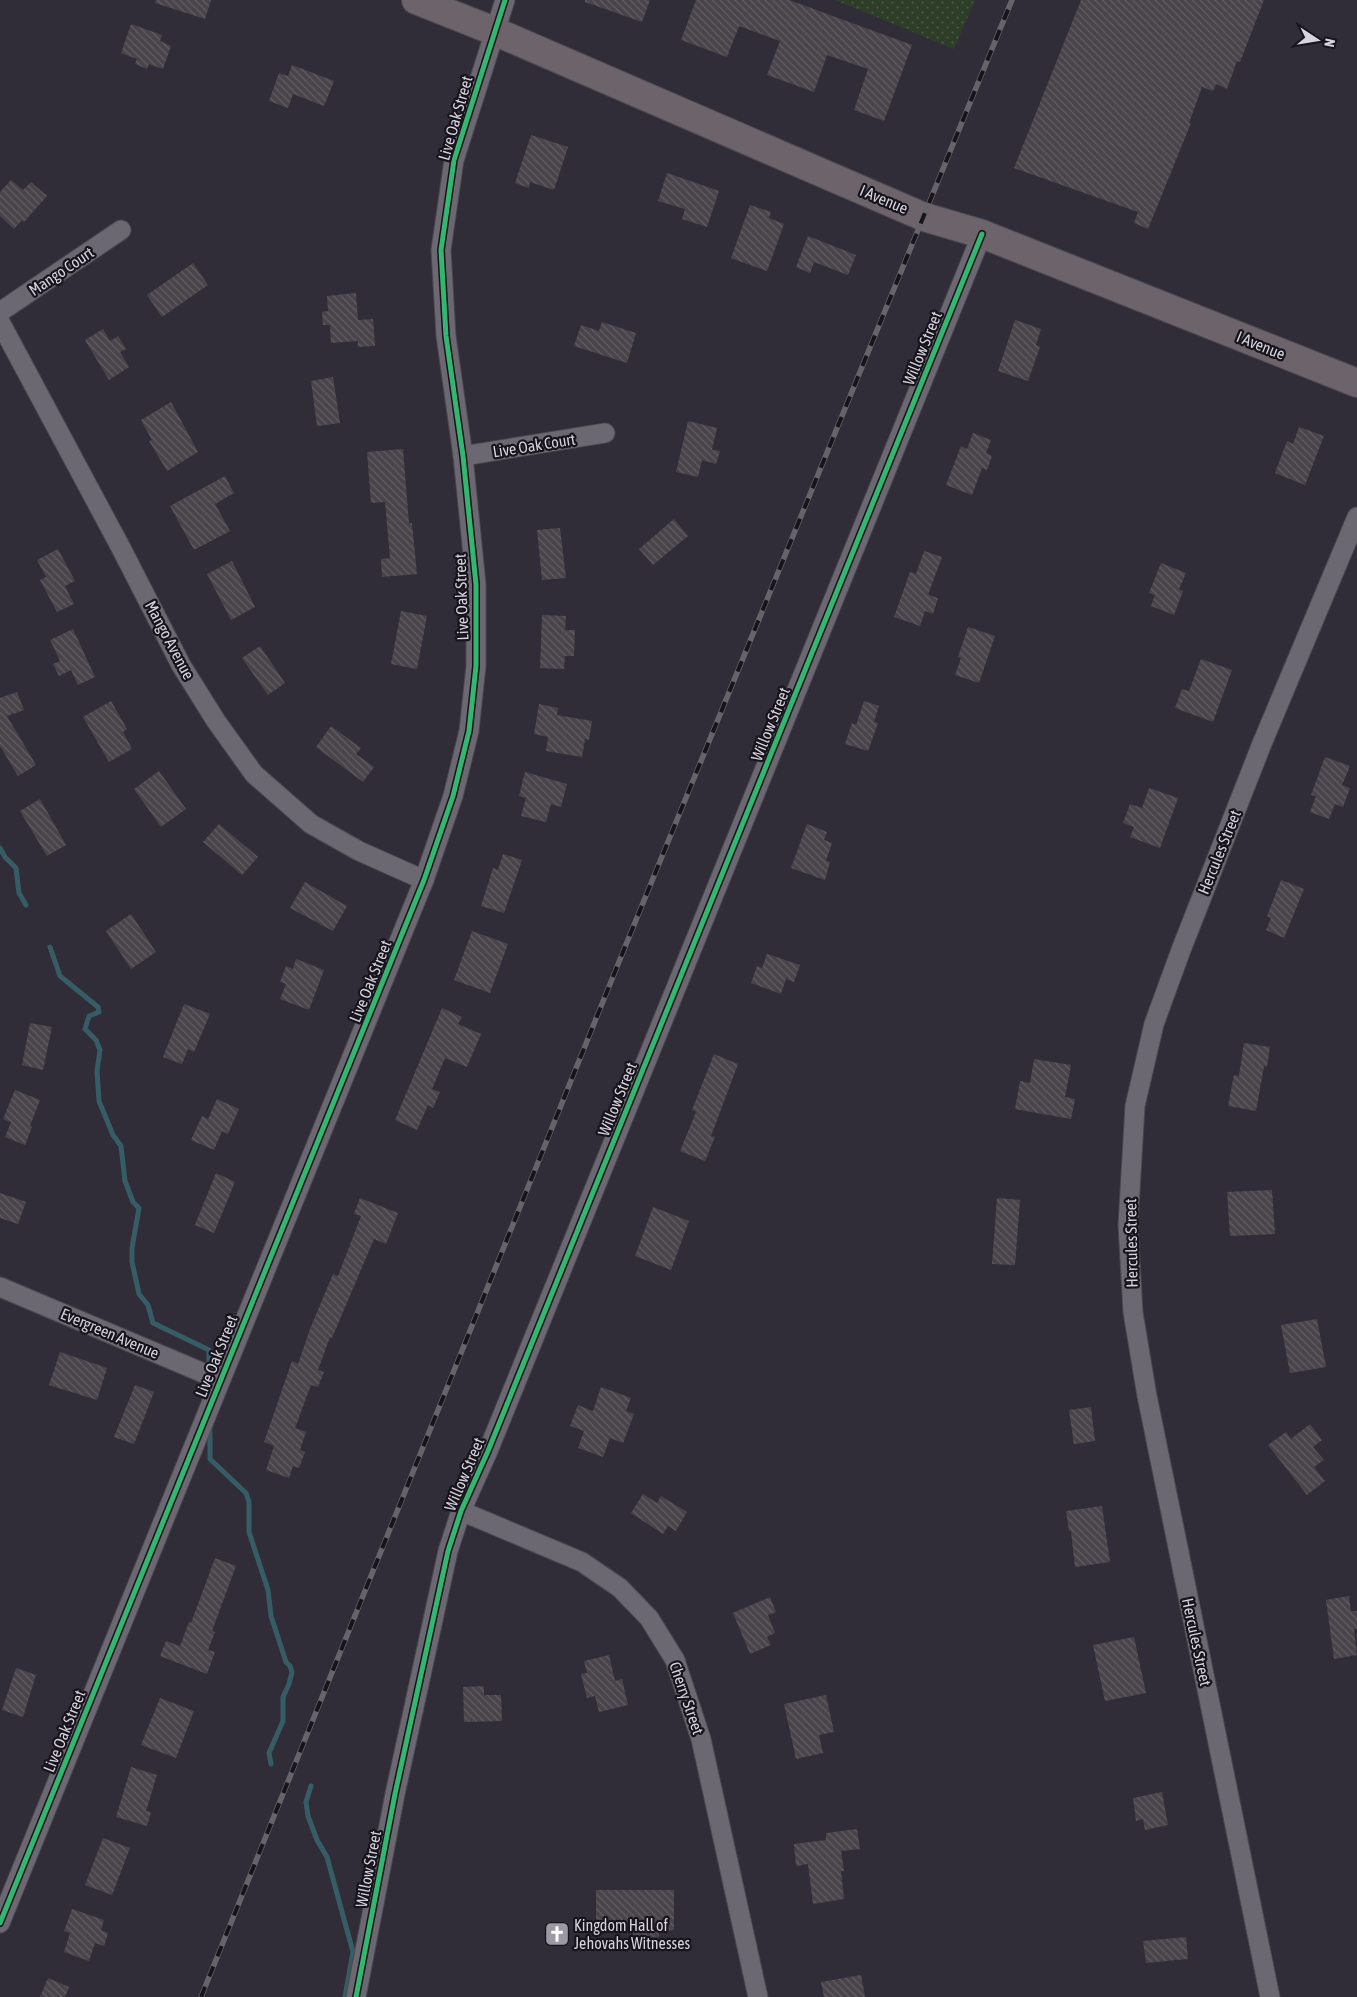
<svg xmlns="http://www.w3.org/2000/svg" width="1357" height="1997" viewBox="0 0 1357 1997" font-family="'Asap Condensed',sans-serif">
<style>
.grass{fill:url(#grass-dots)}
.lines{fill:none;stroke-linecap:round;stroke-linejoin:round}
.stream{stroke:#365d66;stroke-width:5}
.building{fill:url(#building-back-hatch)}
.street-casing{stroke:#4b4851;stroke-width:21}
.primary-casing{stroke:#4b4851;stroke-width:30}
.street{stroke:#6c6872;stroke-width:19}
.primary{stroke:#6c636b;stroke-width:28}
.rail-casing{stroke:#67636b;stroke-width:5.5}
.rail{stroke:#17141c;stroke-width:4;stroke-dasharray:11;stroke-linecap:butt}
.cycleway-casing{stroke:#17141c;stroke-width:8}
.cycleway{stroke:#33b770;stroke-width:5}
.labels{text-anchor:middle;stroke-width:4.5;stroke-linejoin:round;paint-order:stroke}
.street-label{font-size:16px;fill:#d6d2de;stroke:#17141c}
.poi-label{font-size:16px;fill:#d6d2de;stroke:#17141c;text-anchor:start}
</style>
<defs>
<pattern id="grass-dots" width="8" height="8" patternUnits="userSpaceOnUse" patternTransform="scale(1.25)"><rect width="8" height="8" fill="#2e3d28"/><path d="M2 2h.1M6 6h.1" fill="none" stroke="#4c5847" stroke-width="1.8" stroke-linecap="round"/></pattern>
<pattern id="building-back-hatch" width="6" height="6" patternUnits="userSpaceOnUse" patternTransform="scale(1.25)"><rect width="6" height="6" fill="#49434a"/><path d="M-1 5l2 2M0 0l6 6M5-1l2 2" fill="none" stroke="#625d64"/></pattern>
</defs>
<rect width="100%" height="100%" fill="#312d38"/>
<!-- grass -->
<polygon class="grass" points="835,0 975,0 954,49"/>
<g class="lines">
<!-- stream -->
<g class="stream">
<polyline points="0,848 5,857 16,868 19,893 26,905"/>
<polyline points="50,947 60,976 98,1007 99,1012 89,1016 85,1029 96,1040 100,1050 97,1071 99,1101 113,1135 121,1146 125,1181 133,1202 139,1208 132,1248 132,1262 139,1294 148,1305 153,1323 209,1350 209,1371"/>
<polyline points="210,1427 210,1459 246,1493 249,1502 249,1532 268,1590 271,1616 286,1662 290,1666 292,1672 289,1684 283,1697 283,1721 269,1753 271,1764"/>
<polyline points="311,1786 306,1802 308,1816 317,1840 327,1857 353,1952 345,1997"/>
</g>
</g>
<!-- building -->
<g class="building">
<polygon points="156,0 211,0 205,19 155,3"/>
<polygon points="585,0 650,0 642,22 585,2"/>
<polygon points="696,0 789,0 912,45 884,121 854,110 868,69 827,55 814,92 767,75 780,41 739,26 727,57 681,40"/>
<polygon points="1081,0 1264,0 1240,62 1237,61 1227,89 1216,84 1213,91 1202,87 1189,123 1191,123 1148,229 1134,223 1138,212 1014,168"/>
<polygon points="131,24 162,35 160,41 171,46 163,69 149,64 147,69 135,64 137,59 121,53"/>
<polygon points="292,65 334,81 324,106 293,94 288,108 269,101 279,73 288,76"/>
<polygon points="531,135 568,147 554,190 530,182 529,188 515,183"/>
<polygon points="667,173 719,191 707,227 682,219 685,209 658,201"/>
<polygon points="11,180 23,190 31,182 47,196 24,222 22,220 14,229 0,216 0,192"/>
<polygon points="750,205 771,212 769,218 784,224 767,271 731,258"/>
<polygon points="808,236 856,255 848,275 814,262 810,273 796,267"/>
<polygon points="193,263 208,285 162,317 147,295"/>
<polygon points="356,293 358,320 373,319 375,346 358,347 358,341 331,343 330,325 323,325 322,312 328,311 327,296"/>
<polygon points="1015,320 1041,329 1036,345 1040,347 1028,381 998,371"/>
<polygon points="602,322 636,333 627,363 574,346 581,325 599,331"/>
<polygon points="103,329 110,341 118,336 126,349 120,352 129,367 109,380 85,340"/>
<polygon points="333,377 340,423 317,426 311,381"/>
<polygon points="171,402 198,452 167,471 149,441 152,440 141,420"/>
<polygon points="688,421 717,428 712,450 720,451 716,464 702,460 698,477 676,472"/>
<polygon points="1299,427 1324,436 1305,485 1275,473 1287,441 1293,444"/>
<polygon points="973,433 991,440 986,453 992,456 987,470 982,468 972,495 946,485 961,446 967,449"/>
<polygon points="403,449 409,523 412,523 417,574 382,577 381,559 390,558 385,502 371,503 367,452"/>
<polygon points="225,476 234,493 215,504 230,531 194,550 170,506"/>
<polygon points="674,519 688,536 653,565 639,549"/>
<polygon points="560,528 566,578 542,580 537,530"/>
<polygon points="58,549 75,581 65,586 74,604 57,612 40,580 46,577 37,560"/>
<polygon points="924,551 942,557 928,595 938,598 933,614 925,611 920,626 894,617 910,572 916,574"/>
<polygon points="232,561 255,607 231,620 207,574"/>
<polygon points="1161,563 1186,573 1179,589 1183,591 1174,615 1151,606 1155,595 1149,593"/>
<polygon points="401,611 427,616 417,669 391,664"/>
<polygon points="542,615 566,616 565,630 575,630 574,656 565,656 564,669 540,668"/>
<polygon points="968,627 995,636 979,683 955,675 961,658 958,657"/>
<polygon points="73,629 95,677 78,685 71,670 59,676 53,664 60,661 50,640"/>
<polygon points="260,646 285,683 268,695 242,658"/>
<polygon points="1201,659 1232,670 1213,722 1175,708 1182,689 1189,691"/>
<polygon points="17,692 24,710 7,716 36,765 18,776 0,746 0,698"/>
<polygon points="111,701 127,729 123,732 132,749 109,762 83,717"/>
<polygon points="864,701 879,706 874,722 878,723 868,751 845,744 852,723 856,725"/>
<polygon points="539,704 558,708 557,715 592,721 589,740 585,739 582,757 546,751 548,737 534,734"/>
<polygon points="331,726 361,748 356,754 374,767 363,782 316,747"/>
<polygon points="1325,757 1350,766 1342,785 1350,788 1343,807 1335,804 1329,819 1310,812 1316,796 1311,795"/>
<polygon points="159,771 186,809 161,827 134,789"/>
<polygon points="525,772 567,784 561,807 551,804 546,822 521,816 526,798 519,796"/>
<polygon points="1149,788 1178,798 1160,848 1130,837 1134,827 1123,823 1130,804 1142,808"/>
<polygon points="40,799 66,845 47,856 20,811"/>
<polygon points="219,824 258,857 242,875 203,842"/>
<polygon points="807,824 827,832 824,840 832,843 826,861 830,862 825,880 791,868"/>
<polygon points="503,854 522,860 504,913 481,906 493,868 498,870"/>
<polygon points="1281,880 1304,889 1284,938 1266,930 1271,918 1267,916"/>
<polygon points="305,882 347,906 333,931 290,908"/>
<polygon points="131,914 156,952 131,969 106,931"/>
<polygon points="472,931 508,944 490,993 454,980"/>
<polygon points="767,954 800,965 794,982 786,979 781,994 751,983 757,966 762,968"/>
<polygon points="296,959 324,970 309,1010 280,999 286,984 280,982 286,966 293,969"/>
<polygon points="184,1004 210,1014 194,1052 188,1049 182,1064 163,1057"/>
<polygon points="442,1008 462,1017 458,1024 481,1034 467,1067 445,1058 432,1089 440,1092 433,1108 428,1105 417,1130 395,1120"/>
<polygon points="30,1023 52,1027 43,1070 22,1065"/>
<polygon points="1244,1043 1270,1047 1267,1067 1264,1066 1256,1111 1228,1106 1234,1075 1239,1076"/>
<polygon points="714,1054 738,1064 711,1136 715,1137 705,1161 680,1151 696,1112 692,1110"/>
<polygon points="1034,1059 1071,1065 1065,1097 1075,1099 1071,1119 1015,1109 1020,1081 1030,1083"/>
<polygon points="15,1090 40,1100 30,1126 32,1127 25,1145 5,1137 11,1122 3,1119"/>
<polygon points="217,1099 239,1109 228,1134 222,1131 214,1150 191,1140 202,1116 208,1119"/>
<polygon points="216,1173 235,1182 214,1233 195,1225"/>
<polygon points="1272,1190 1275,1234 1230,1236 1227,1192"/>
<polygon points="0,1193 26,1202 18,1224 0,1218"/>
<polygon points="360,1198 398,1213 386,1244 374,1239 332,1338 330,1337 318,1370 324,1372 318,1387 311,1385 295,1428 306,1432 300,1450 305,1452 299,1468 293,1466 289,1478 266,1470 274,1446 264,1442 292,1361 298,1364 310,1329 333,1274 338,1276 361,1216 354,1214"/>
<polygon points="997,1198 1020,1200 1015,1265 992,1264"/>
<polygon points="653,1207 689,1221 671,1270 635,1256"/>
<polygon points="1317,1319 1326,1367 1290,1373 1281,1325"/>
<polygon points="60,1352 107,1368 97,1400 49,1385"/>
<polygon points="135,1385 154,1392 134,1444 114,1437"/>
<polygon points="601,1387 631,1398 626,1411 634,1414 623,1443 610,1438 603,1457 578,1448 584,1431 570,1426 578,1405 593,1411"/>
<polygon points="1091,1407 1095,1441 1074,1444 1069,1410"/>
<polygon points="1310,1424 1322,1440 1313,1447 1324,1460 1314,1467 1325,1481 1307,1495 1268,1445 1286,1432 1291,1439"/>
<polygon points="643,1494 657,1503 661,1496 687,1512 676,1531 668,1526 663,1534 631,1513"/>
<polygon points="1102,1506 1110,1562 1075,1567 1071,1531 1069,1531 1066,1511"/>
<polygon points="215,1558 236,1566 212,1631 215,1632 208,1650 215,1652 207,1674 160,1656 166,1641 180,1646 189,1622 191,1623"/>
<polygon points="1349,1596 1351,1611 1357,1611 1357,1629 1354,1629 1357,1655 1334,1659 1326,1600"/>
<polygon points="770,1597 776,1612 768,1615 775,1633 767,1637 771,1645 750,1654 733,1613"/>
<polygon points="1134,1637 1146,1693 1105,1701 1093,1645"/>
<polygon points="609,1655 615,1681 622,1679 628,1705 599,1712 595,1696 587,1698 581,1674 587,1673 584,1661"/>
<polygon points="16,1668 36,1675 23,1717 2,1710"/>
<polygon points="484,1686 484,1695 501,1695 502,1721 464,1722 463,1687"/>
<polygon points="826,1695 834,1732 819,1735 823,1753 796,1759 784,1704"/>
<polygon points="160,1698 194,1711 176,1758 141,1745"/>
<polygon points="131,1767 157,1775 146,1811 151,1812 147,1826 116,1817"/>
<polygon points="1162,1792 1168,1825 1145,1830 1143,1819 1136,1821 1133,1798"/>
<polygon points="857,1829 860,1849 841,1851 844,1871 841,1871 844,1899 813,1904 808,1864 796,1866 794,1844 826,1840 826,1833"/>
<polygon points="103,1838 130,1848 112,1895 85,1885"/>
<polygon points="596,1890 674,1890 674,1930 659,1931 659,1937 633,1938 633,1931 627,1931 627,1921 596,1922"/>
<polygon points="72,1909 104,1920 101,1930 108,1933 104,1946 95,1943 89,1961 64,1952 70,1933 64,1931"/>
<polygon points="1186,1937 1188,1959 1146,1963 1143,1941"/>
<polygon points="861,1975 865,1997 824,1997 821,1982"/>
<polygon points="48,1978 69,1987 65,1997 40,1997"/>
</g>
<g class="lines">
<defs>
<g id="street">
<polyline points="0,312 121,230"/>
<polyline points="0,322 121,548 181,665 216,721 254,774 311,824 359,851 424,880"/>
<polyline points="463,456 605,433"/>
<polyline points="0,1287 220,1380"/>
<polyline points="461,1511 582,1562 620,1588 649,1618 675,1660 701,1739 758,1997"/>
<polyline points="0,1923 424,880 453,796 469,731 476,666 476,584 463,456 446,336 441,250 454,160 505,0"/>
<polyline points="356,1997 395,1794 448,1551 461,1511 488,1451 982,234"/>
<polyline points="1270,1997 1147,1396 1133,1312 1128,1225 1135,1106 1154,1024 1181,950 1261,746 1357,517"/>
</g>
<polyline id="primary" points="416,0 494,31 924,217 982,234 1357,383"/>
</defs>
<!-- street casing -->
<use href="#street" class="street-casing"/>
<!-- primary casing -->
<use href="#primary" class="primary-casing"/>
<!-- street -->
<use href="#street" class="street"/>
<!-- primary -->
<use href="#primary" class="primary"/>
<defs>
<polyline id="rail" points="201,1997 625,947 1012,0"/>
</defs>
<!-- rail casing -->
<use href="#rail" class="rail-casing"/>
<!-- rail -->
<use href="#rail" class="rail"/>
<defs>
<g id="cycleway">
<polyline points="0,1923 424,880 453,796 469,731 476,666 476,584 463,456 446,336 441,250 454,160 505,0"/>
<polyline points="356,1997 395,1794 448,1551 461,1511 488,1451 982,234"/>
</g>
</defs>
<!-- cycleway casing -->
<use href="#cycleway" class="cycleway-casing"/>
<!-- cycleway -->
<use href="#cycleway" class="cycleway"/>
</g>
<!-- icons -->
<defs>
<symbol id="church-square" viewBox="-11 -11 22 22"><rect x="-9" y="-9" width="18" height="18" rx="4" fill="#9c98a4" stroke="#17141c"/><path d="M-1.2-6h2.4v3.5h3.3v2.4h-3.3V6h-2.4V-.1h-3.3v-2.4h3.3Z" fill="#fff"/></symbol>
</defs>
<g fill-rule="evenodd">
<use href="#church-square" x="543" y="1920" width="28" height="28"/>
</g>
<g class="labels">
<!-- street labels -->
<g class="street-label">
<text transform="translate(455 118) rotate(-74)" y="6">Live Oak Street</text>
<text transform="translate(884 199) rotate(23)" y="6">I Avenue</text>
<text transform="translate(61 271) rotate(-34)" y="6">Mango Court</text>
<text transform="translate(1261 345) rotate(22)" y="6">I Avenue</text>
<text transform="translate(922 348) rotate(-68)" y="6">Willow Street</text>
<text transform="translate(534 445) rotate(-9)" y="6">Live Oak Court</text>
<text transform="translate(461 597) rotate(-92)" y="6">Live Oak Street</text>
<text transform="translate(170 640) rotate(62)" y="6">Mango Avenue</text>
<text transform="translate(770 724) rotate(-68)" y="6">Willow Street</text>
<text transform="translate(1219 852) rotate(-68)" y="6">Hercules Street</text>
<text transform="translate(370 981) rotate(-68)" y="6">Live Oak Street</text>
<text transform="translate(617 1099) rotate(-68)" y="6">Willow Street</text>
<text transform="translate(1131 1243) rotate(-91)" y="6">Hercules Street</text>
<text transform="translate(110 1333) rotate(23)" y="6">Evergreen Avenue</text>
<text transform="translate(216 1356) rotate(-68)" y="6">Live Oak Street</text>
<text transform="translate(464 1474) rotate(-67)" y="6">Willow Street</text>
<text transform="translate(1197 1642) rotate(78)" y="6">Hercules Street</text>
<text transform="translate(687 1698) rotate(71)" y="6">Cherry Street</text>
<text transform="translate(64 1731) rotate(-68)" y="6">Live Oak Street</text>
<text transform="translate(368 1869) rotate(-79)" y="6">Willow Street</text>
</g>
<!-- poi labels -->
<g class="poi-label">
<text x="574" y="1931">Kingdom Hall of<tspan x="574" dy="18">Jehovahs Witnesses</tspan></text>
</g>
</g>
<!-- north arrow -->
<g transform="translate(1317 40) rotate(102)" stroke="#17141c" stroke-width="4" paint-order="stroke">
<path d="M0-4L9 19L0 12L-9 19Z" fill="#d6d2de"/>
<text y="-8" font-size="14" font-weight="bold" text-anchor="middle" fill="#d6d2de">N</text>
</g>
</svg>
